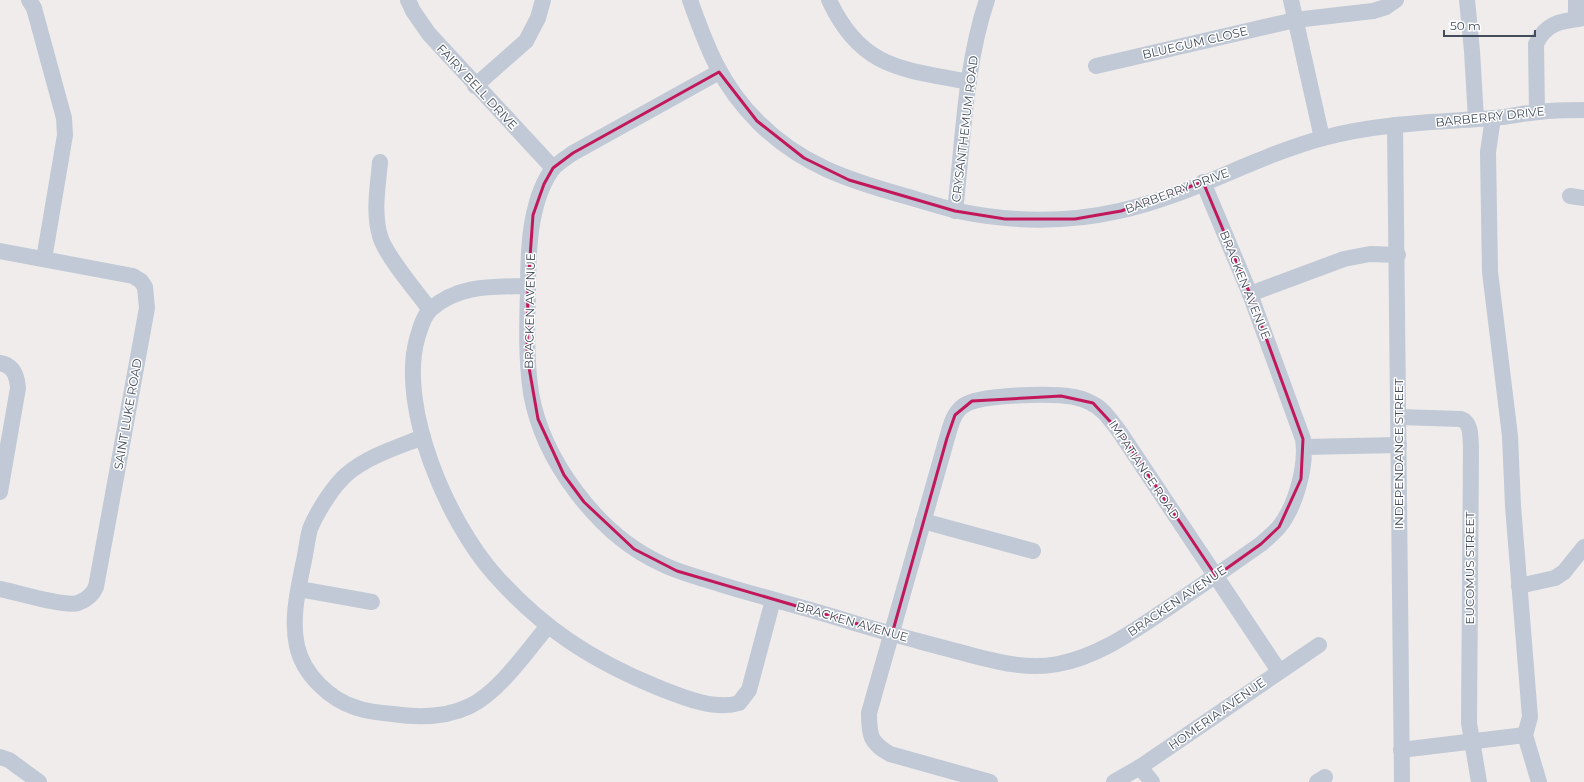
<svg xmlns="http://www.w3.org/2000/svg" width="1584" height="782" viewBox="0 0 1584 782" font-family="Montserrat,sans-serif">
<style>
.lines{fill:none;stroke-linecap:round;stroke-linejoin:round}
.minor{stroke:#c0c9d5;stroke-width:16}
.marked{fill:none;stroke:#c2185b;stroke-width:3;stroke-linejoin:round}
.labels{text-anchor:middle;stroke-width:3;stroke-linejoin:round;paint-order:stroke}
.street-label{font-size:12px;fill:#424c5b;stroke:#fff}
</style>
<rect width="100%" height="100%" fill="#efeceb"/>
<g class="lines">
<!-- minor -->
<g class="minor">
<polyline points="29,0 34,8 64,118 65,135 44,259"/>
<polyline points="408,0 413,11 429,34 553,168"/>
<path d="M 690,0 C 707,48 721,85 758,122 C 801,165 848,180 905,196 C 923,201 940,207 958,211 C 1011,222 1066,223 1119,211 C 1190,196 1253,157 1323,138 C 1378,123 1437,122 1494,118 C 1509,117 1523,113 1539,112 C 1554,110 1569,110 1584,110"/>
<path d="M 829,0 C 861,69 902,69 969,82"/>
<polyline points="1291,0 1322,138"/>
<polyline points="1467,0 1472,51 1476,119"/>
<polyline points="1576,0 1576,19"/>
<polyline points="1096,66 1295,20 1373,11 1386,7 1396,0"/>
<path d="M 719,72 L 573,153 C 566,158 556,164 551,171 C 529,204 528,253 528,291 C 527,325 526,359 531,393 C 543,461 598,534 660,563 C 677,572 695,576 713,582 C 760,597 808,608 854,623 C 887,633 919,641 952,650 C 987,659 1022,671 1058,664 C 1100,656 1133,631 1168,608 C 1199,587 1230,566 1261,544 C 1267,539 1274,533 1279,527 C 1296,506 1307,465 1303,439 L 1250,294 L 1203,182"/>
<polyline points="475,86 526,41 538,18 543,0"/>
<path d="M 1537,112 L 1536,44 C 1546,22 1562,21 1584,18"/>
<polyline points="1493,118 1488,152 1490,272 1510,436 1513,506 1530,717 1525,735 1539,782"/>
<polyline points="1395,125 1402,782"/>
<path d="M 380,162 C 378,186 373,212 380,236 C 385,255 417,292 430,310"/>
<polyline points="1570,196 1584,198"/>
<path d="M 955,211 C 963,143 965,64 987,0"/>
<path d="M 0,251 L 133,276 L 141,281 L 145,287 L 147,308 L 96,587 C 93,594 86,600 78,603 C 63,607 17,592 0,589"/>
<path d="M 528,286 C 493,287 459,284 431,309 C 423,316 420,329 417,339 C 398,408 448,522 494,574 C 542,628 591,660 657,687 C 680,696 714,711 739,703 L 749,690 L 773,600"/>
<polyline points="1250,294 1344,259 1370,254 1398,255"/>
<path d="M 0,363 C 13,365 17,375 18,388 L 0,492"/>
<path d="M 1399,417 L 1461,419 C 1472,423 1470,438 1471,447 L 1469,723 L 1479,782"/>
<path d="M 423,437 C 398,447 368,456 347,474 C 333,486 317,512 310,529 C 307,540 306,553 303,565 C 298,590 291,619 297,646 C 303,674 330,700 357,708 C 369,712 381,713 393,714 C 419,718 445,718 470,706 C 500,691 526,652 548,626"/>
<polyline points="1304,447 1399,445"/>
<polyline points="923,521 1033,551"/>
<polyline points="1519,586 1555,578 1564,572 1584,547"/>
<polyline points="299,589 372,602"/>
<polyline points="1401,750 1525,735"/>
<polyline points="0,757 9,760 39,782"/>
<polyline points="1140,767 1152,782"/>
<path d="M 990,782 L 890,754 C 870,743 869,735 869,713 L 947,438 C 950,428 953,413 963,406 C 979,394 1053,393 1074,397 C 1080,398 1086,400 1091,403 C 1103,408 1111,421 1119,431 L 1279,671"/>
<polyline points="1114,782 1140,767 1319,645"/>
<polyline points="1317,782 1325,777"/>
</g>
</g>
<!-- marked area -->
<path class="marked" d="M 719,72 L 757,121 L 804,158 L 849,180 L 955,211 L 1005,219 L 1075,219 L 1121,211 L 1203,182 L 1250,294 L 1303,439 L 1301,479 L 1279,527 L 1261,544 L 1216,576 L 1119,431 L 1093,403 L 1061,396 L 972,401 L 955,415 L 947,438 L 892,634 L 677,571 L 634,549 L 584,502 L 564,475 L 538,419 L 527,356 L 528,286 L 533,215 L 544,184 L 553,168 L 573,153 Z"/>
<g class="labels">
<!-- street labels -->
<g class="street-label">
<text transform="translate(1195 43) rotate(-13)" y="4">BLUEGUM CLOSE</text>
<text transform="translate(477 87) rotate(47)" y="4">FAIRY BELL DRIVE</text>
<text transform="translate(1490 117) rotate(-6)" y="4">BARBERRY DRIVE</text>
<text transform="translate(965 129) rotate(-83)" y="4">CRYSANTHEMUM ROAD</text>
<text transform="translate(1177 191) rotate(-20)" y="4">BARBERRY DRIVE</text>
<text transform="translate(1245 285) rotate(68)" y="4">BRACKEN AVENUE</text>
<text transform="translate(530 311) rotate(-89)" y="4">BRACKEN AVENUE</text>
<text transform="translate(128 414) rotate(-80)" y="4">SAINT LUKE ROAD</text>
<text transform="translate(1399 454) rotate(-90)" y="4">INDEPENDANCE STREET</text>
<text transform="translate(1144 470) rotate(56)" y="4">IMPATIANCE ROAD</text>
<text transform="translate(1470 568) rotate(-90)" y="4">EUCOMUS STREET</text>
<text transform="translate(1177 601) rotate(-34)" y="4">BRACKEN AVENUE</text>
<text transform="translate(852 622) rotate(16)" y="4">BRACKEN AVENUE</text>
<text transform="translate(1217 714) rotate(-35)" y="4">HOMERIA AVENUE</text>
</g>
</g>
<!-- scale -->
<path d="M1444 30v6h91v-6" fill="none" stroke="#424c5b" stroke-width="2"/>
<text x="1450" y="30" font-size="12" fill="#424c5b" stroke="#ffffff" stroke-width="3" paint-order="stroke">50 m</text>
</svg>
